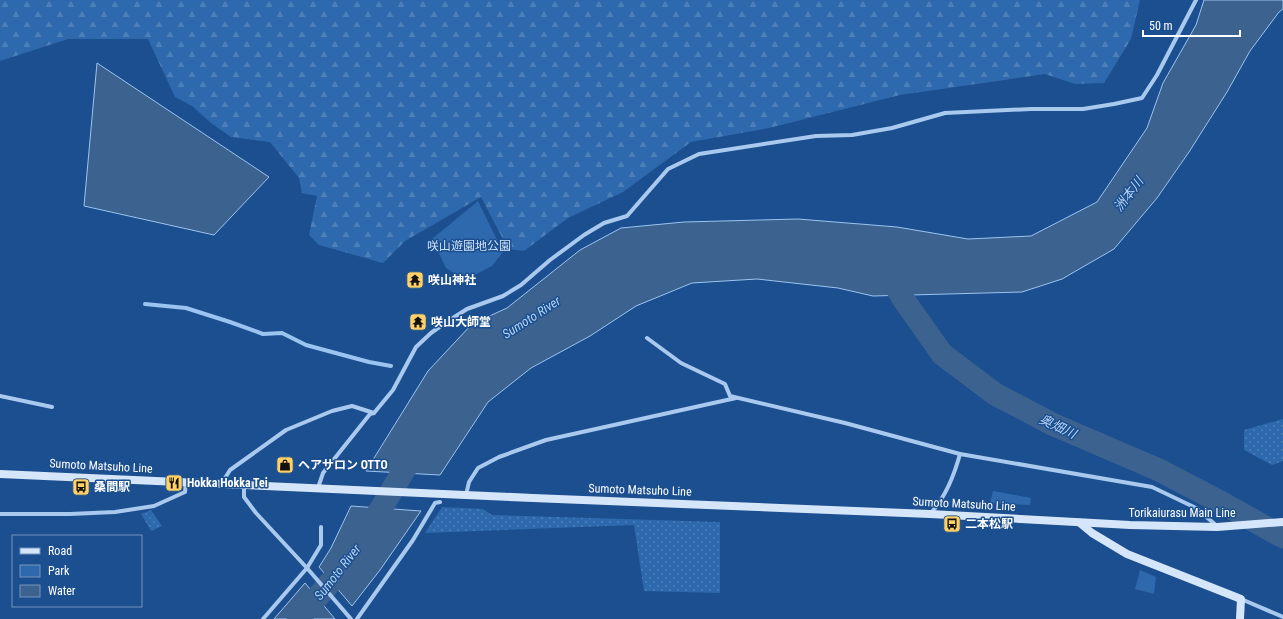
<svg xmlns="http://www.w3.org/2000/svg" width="1283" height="619" viewBox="0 0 1283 619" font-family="'Roboto Condensed','Noto Sans JP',sans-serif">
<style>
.grass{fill:url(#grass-dots)}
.forest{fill:url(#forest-firs)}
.green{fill:#2e69ad}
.water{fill:#3c6290;stroke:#9cc4f0}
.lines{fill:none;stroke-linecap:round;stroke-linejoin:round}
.stream{stroke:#9cc4f0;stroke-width:4}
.river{stroke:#3c6290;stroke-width:23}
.minor{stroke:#a9c9ee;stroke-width:4}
.secondary{stroke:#d6e6fa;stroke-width:8}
.labels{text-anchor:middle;stroke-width:3;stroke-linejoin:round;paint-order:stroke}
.park-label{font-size:12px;fill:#cfe3fa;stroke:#1b4f8f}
.poi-label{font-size:12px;font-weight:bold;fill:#fff;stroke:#1b4f8f;text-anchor:start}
.street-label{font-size:12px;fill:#fff;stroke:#1b4f8f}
.water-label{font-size:13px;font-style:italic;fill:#b5d3f5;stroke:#1b4f8f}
</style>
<defs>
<pattern id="grass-dots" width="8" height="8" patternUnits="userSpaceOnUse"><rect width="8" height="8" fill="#2e69ad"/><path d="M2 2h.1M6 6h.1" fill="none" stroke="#4d80b9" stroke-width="1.8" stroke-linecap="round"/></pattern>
<pattern id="forest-firs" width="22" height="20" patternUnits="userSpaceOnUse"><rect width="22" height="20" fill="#2e69ad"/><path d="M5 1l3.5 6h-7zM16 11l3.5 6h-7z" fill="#4d80b9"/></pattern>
</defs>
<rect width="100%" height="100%" fill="#1b4f8f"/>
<!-- grass -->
<g class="grass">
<polygon points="1283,419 1283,461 1272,465 1244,450 1244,430"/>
<polygon points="442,507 483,509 492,515 720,522 720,593 644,591 634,525 425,533"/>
<polygon points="151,510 162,526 151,531 141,514"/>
</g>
<!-- forest -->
<polygon class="forest" points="0,0 1140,0 1131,39 1104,83 1075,84 1045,74 900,95 769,128 691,142 623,192 568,218 524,251 508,249 481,197 405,241 383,263 319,245 309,235 317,196 302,193 299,178 270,142 231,137 211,123 192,106 175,97 148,39 68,39 0,61"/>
<!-- green -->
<g class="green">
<polygon points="478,201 503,252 492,266 465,280 446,268 432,239"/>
<polygon points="993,491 1031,498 1030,505 990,503"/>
<polygon points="1140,570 1156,577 1154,594 1135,589"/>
</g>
<!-- water -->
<g class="water">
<polygon points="1204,0 1283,0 1283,9 1279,12 1250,51 1227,92 1189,152 1157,198 1114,249 1062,279 1022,292 873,296 838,288 757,279 692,283 636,306 590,336 531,368 488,402 440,475 366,471 428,371 472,324 507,308 580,250 621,228 684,222 798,219 897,227 968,239 1031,236 1097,202 1147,128 1163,83 1196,25"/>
<polygon points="97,63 269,177 214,235 84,206"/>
<polygon points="351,506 421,511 380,570 352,606 319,567 331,548"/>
<polygon points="305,583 335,619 274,619"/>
</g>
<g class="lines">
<!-- stream -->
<polyline class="stream" points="145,304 186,308 230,322 263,334 282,333 306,345 369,362 391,366"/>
<!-- river -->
<g class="river">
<polyline points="885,269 904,300 942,354 995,394 1052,424 1159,470 1224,504 1283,537"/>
<polyline points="298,619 350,560 418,447"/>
</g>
<!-- minor -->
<g class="minor">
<polyline points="647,338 681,363 725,384 730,396 845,423 960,454 1152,487 1196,508 1217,526"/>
<polyline points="0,396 52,407"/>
<polyline points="222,483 230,470 286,430 332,411 352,406 374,413"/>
<polyline points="244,484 244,497 256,513 307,568 351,619"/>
<polyline points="318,488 323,473 370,414 374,413 393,390 416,347 431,333 445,323 467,309 503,296 521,285 550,260 584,235 604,223 627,216 668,169 699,154 816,136 852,135 892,128 945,113 1031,109 1083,109 1114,104 1142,98 1157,75 1196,0"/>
<polyline points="466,495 469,482 478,468 499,457 546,440 736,398"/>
<polyline points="0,514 70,514 115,512 154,506 185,492 186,482"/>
<path d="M 930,514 C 946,497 954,476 960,454"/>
<polyline points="1241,599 1283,617"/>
<polyline points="263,619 307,568 321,545 321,527"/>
<polyline points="357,619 413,540 435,503 440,502"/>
</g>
<!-- secondary -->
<g class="secondary">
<polyline points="0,474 533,498 930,514 1130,525 1217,527 1283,522"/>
<polyline points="1080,523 1092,533 1127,554 1241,599 1240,619"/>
</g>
</g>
<!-- icons -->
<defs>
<symbol id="temple-square" viewBox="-11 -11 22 22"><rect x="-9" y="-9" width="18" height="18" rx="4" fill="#ffd166" stroke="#1b4f8f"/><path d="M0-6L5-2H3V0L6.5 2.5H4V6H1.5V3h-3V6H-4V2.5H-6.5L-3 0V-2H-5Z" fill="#111"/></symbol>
<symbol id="shop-square" viewBox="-11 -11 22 22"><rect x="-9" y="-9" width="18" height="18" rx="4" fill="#ffd166" stroke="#1b4f8f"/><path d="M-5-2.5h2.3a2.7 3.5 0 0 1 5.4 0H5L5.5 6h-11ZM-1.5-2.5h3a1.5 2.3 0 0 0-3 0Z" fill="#111"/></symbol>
<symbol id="restaurant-square" viewBox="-11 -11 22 22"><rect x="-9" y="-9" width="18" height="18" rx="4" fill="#ffd166" stroke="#1b4f8f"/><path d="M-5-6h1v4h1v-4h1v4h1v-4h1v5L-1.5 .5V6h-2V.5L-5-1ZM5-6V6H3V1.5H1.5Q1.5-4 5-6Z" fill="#111"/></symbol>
<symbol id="bus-square" viewBox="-11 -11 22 22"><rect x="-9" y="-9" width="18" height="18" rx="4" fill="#ffd166" stroke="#1b4f8f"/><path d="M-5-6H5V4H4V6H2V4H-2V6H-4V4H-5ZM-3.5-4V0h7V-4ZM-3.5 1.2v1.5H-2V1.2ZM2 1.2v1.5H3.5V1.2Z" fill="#111"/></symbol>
</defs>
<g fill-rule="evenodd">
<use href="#temple-square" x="405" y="270" width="20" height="20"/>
<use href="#temple-square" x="408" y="312" width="20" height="20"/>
<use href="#shop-square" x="275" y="455" width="20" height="20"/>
<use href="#restaurant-square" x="164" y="473" width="20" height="20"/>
<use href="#bus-square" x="71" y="477" width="20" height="20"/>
<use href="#bus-square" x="942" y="514" width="20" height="20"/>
</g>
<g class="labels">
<!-- park labels -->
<g class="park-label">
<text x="469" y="250">咲山遊園地公園</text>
</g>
<!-- poi labels -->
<g class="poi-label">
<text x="428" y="284">咲山神社</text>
<text x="431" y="326">咲山大師堂</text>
<text x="298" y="469">ヘアサロン OTTO</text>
<text x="187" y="487">Hokka Hokka Tei</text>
<text x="94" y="491">桑間駅</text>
<text x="965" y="528">二本松駅</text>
</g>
<!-- street labels -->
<g class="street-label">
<text transform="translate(101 466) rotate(3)" y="4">Sumoto Matsuho Line</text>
<text transform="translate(640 490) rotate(2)" y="4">Sumoto Matsuho Line</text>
<text transform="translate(964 504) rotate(3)" y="4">Sumoto Matsuho Line</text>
<text x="1182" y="517">Torikaiurasu Main Line</text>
</g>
<!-- water labels -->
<g class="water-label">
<text transform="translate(1128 194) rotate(-53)" y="5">洲本川</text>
<text transform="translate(531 317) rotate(-33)" y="5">Sumoto River</text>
<text transform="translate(1058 426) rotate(25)" y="5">奥畑川</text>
<text transform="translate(337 572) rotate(-52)" y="5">Sumoto River</text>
</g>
</g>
<!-- legend -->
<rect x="12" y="535" width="130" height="72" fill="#1b4f8f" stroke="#7695bc"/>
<rect x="20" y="548" width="20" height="6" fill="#d6e6fa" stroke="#7695bc"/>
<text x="48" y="555" font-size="12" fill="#ffffff">Road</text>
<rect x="20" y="565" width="20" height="12" fill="#2e69ad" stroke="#7695bc"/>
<text x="48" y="575" font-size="12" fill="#ffffff">Park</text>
<rect x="20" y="585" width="20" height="12" fill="#3c6290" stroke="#7695bc"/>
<text x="48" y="595" font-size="12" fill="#ffffff">Water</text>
<!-- scale -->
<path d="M1143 30v6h97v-6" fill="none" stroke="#ffffff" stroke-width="2"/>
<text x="1149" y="30" font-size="12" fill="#ffffff" stroke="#1b4f8f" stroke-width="3" paint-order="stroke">50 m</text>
</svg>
